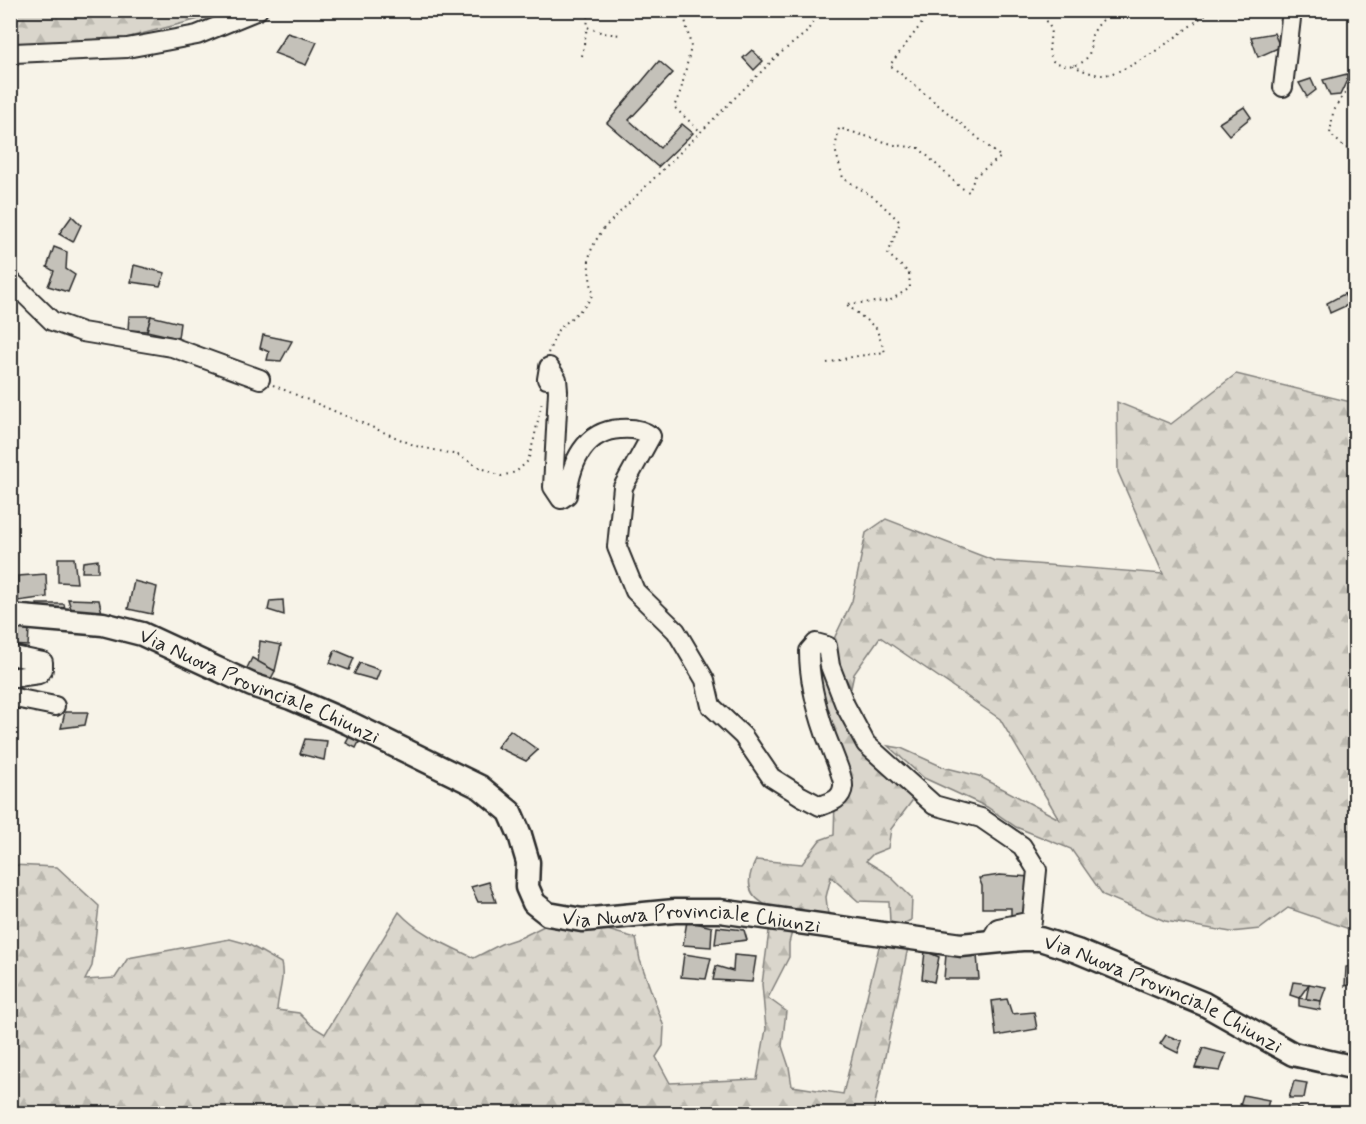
<svg xmlns="http://www.w3.org/2000/svg" width="1366" height="1124" viewBox="0 0 1366 1124" font-family="Mynerve,sans-serif">
<style>
.forest{fill:url(#forest-firs);stroke:#82807c;stroke-width:1.5}
.building{fill:#c4c1b9;stroke:#2b2b2b;stroke-width:1.5}
.lines{fill:none;stroke-linecap:round;stroke-linejoin:round}
.minor-casing{stroke:#2b2b2b;stroke-width:22}
.major-casing{stroke:#2b2b2b;stroke-width:27}
.path{stroke:#2b2b2b;stroke-width:2;stroke-dasharray:1.5 4.5;stroke-linecap:butt}
.minor{stroke:#f7f3e8;stroke-width:18}
.major{stroke:#f7f3e8;stroke-width:22}
.labels{text-anchor:middle;stroke-width:5;stroke-linejoin:round;paint-order:stroke}
.street-label{font-size:21px;fill:#2b2b2b;stroke:#f7f3e8}
</style>
<defs>
<pattern id="forest-firs" width="22" height="20" patternUnits="userSpaceOnUse" patternTransform="scale(1.5)"><rect width="22" height="20" fill="#dad6cc"/><path d="M5 1l3.5 6h-7zM16 11l3.5 6h-7z" fill="#bbb8af"/></pattern>
</defs>
<rect width="100%" height="100%" fill="#f7f3e8"/>
<filter id="ink" filterUnits="userSpaceOnUse"><feTurbulence type="fractalNoise" baseFrequency=".0167" numOctaves="2"/><feDisplacementMap in="SourceGraphic" scale="12" xChannelSelector="R" yChannelSelector="G"/><feConvolveMatrix kernelMatrix="1 2 1 2 8 2 1 2 1" color-interpolation-filters="sRGB"/></filter>
<g filter="url(#ink)">
<!-- forest -->
<g class="forest">
<polygon points="10,11 11,10 230,11 126,38 16,44 11,41"/>
<polygon points="1236,374 1355,403 1355,931 1288,908 1260,929 1231,932 1165,921 1103,895 1071,849 1016,827 987,807 924,778 888,746 901,748 943,767 979,776 1059,819 1000,719 880,637 854,674 851,688 837,662 831,645 852,601 866,533 886,519 995,561 1163,574 1118,472 1117,402 1171,424"/>
<path d="M 816,643 L 845,705 L 915,797 L 891,829 L 888,848 L 873,854 L 866,861 L 889,875 L 912,898 L 911,920 L 899,926 L 890,922 L 889,902 L 858,901 L 831,877 L 826,897 L 828,915 L 816,922 L 800,908 L 781,913 C 754,900 740,891 756,860 L 802,864 L 820,840 L 834,835 L 835,801 L 841,794 L 824,730 Z"/>
<path d="M 11,865 L 57,867 L 99,906 L 92,966 L 85,980 L 115,978 L 128,958 L 230,939 L 248,944 L 281,963 C 285,979 278,993 277,1010 L 299,1013 L 312,1026 L 325,1034 L 399,912 C 419,934 447,945 474,958 L 501,944 L 522,937 L 556,920 L 586,924 L 636,938 L 640,960 L 664,1027 L 663,1046 L 656,1057 L 670,1083 L 757,1079 L 766,1029 L 762,984 L 770,924 L 793,928 L 789,943 L 789,957 L 768,998 L 786,1011 L 782,1046 L 789,1067 L 792,1086 L 843,1094 L 881,939 L 909,943 L 873,1113 L 11,1114 Z"/>
</g>
<!-- building -->
<g class="building">
<polygon points="287,33 317,42 306,65 274,53"/>
<polygon points="1274,33 1280,47 1258,57 1251,37"/>
<polygon points="752,50 763,61 754,70 743,58"/>
<polygon points="659,61 673,73 629,120 660,148 682,124 693,133 658,167 607,123"/>
<polygon points="1347,74 1347,80 1340,95 1330,96 1323,80"/>
<polygon points="1311,79 1316,90 1307,97 1299,83"/>
<polygon points="1244,107 1251,117 1229,135 1219,123"/>
<polygon points="72,216 81,225 73,242 59,234"/>
<polygon points="54,247 67,252 66,269 75,275 68,292 48,286 54,271 47,267"/>
<polygon points="134,265 165,273 160,286 131,282"/>
<polygon points="1356,290 1356,302 1350,304 1344,294"/>
<polygon points="1344,294 1350,304 1330,313 1327,303"/>
<polygon points="129,316 151,316 147,331 128,330"/>
<polygon points="151,316 180,323 178,338 147,331"/>
<polygon points="263,335 292,341 281,361 267,360 269,352 260,348"/>
<polygon points="58,558 74,558 77,583 58,582"/>
<polygon points="98,560 98,572 82,572 83,562"/>
<polygon points="46,574 47,597 18,601 18,576"/>
<polygon points="134,581 157,587 152,614 128,609"/>
<polygon points="68,599 99,600 102,613 72,612"/>
<polygon points="283,600 284,615 268,610 270,601"/>
<polygon points="37,604 64,604 66,613 38,612"/>
<polygon points="10,629 29,629 28,646 10,645"/>
<polygon points="260,641 281,645 275,671 258,662"/>
<polygon points="335,650 354,658 349,670 330,663"/>
<polygon points="252,658 275,671 269,682 245,672"/>
<polygon points="360,663 380,670 376,680 354,674"/>
<polygon points="65,712 88,712 85,725 61,728"/>
<polygon points="510,730 538,750 526,761 497,747"/>
<polygon points="351,734 361,738 356,748 346,743"/>
<polygon points="305,739 327,741 324,760 300,754"/>
<polygon points="1000,875 1030,877 1026,917 1011,917 1011,908 982,908 982,886 979,878"/>
<polygon points="489,882 496,902 478,902 471,887"/>
<polygon points="687,921 712,927 711,947 683,945"/>
<polygon points="717,927 744,930 747,940 715,944"/>
<polygon points="925,951 939,957 934,982 922,979"/>
<polygon points="684,954 711,958 706,979 681,977"/>
<polygon points="946,954 977,955 979,979 944,979"/>
<polygon points="734,955 756,957 752,982 713,980 716,966 733,971"/>
<polygon points="1356,965 1356,983 1345,986 1346,967"/>
<polygon points="1293,982 1309,984 1299,998 1290,995"/>
<polygon points="1309,984 1326,987 1321,1001 1306,999"/>
<polygon points="1299,998 1321,1001 1320,1010 1299,1006"/>
<polygon points="1007,999 1012,1014 1034,1012 1037,1029 996,1036 992,1001"/>
<polygon points="1166,1035 1182,1041 1178,1053 1160,1044"/>
<polygon points="1203,1048 1226,1054 1220,1071 1195,1068"/>
<polygon points="1294,1081 1307,1083 1304,1098 1289,1098"/>
<polygon points="1243,1095 1269,1100 1266,1111 1240,1105"/>
<polygon points="1279,1108 1302,1109 1302,1114 1278,1114"/>
</g>
<g class="lines">
<defs>
<g id="minor">
<polyline points="10,58 14,53 127,48 197,35 258,10"/>
<polyline points="1283,87 1292,10"/>
<polyline points="10,280 52,321 82,332 172,347 260,379"/>
<path d="M 547,379 L 549,367 L 557,379 L 558,391 L 553,487 L 561,499 L 567,495 C 571,463 584,431 620,429 C 632,428 642,429 651,436 L 623,487 L 617,547 L 635,591 L 676,631 L 705,680 L 711,706 L 743,736 L 771,777 L 801,796 L 820,806 C 832,802 842,799 843,786 C 844,778 829,744 825,733 C 816,707 809,678 809,651 L 816,643 L 827,646 L 830,666 L 845,705 L 866,744 L 934,805 L 981,818 L 1022,846 L 1037,870 L 1032,921 L 998,928 L 989,943"/>
<polyline points="10,655 43,662 43,669 39,674 10,678"/>
<polyline points="10,697 55,706"/>
</g>
<g id="major">
<path id="s1" d="M 10,616 L 103,624 L 142,634 L 252,685 L 291,698 L 349,723 L 480,787 L 510,812 L 520,835 L 528,862 L 527,887 L 534,903 L 548,914 L 582,920 L 675,911 L 720,911 L 961,945 L 1022,939 L 1040,939 L 1077,951 L 1204,1004 L 1293,1054 L 1356,1068"/>
</g>
</defs>
<!-- minor casing -->
<use href="#minor" class="minor-casing"/>
<!-- major casing -->
<use href="#major" class="major-casing"/>
<!-- path -->
<g class="path">
<polyline points="589,10 587,27 603,33 620,35"/>
<polyline points="683,10 691,47 681,90 674,107 701,132"/>
<path d="M 1041,10 L 1051,29 L 1049,52 L 1053,61 C 1065,67 1082,69 1089,54 C 1091,48 1090,41 1092,35 C 1096,26 1106,16 1114,10"/>
<polyline points="1356,48 1351,74 1351,86 1339,101 1333,113 1330,134 1356,157"/>
<polyline points="582,56 587,27"/>
<path d="M 1073,65 C 1080,70 1094,75 1103,75 C 1134,72 1186,29 1211,10"/>
<path d="M 548,353 L 558,330 L 586,305 L 593,294 C 587,262 585,255 604,228 L 777,56 L 807,32 L 819,10"/>
<polyline points="827,363 852,357 885,352 876,328 846,304 889,301 910,288 909,273 888,254 900,222 875,198 843,178 835,149 839,128 895,145 919,148 960,187 969,192 975,176 1001,157 890,65 932,10"/>
<polyline points="273,385 416,446 458,455 479,467 501,476 516,472 528,461 534,439 542,401"/>
</g>
<!-- minor -->
<use href="#minor" class="minor"/>
<!-- major -->
<use href="#major" class="major"/>
</g>
</g>
<g class="labels">
<!-- street labels -->
<g class="street-label">
<text dy="7" stroke="none"><textPath href="#s1" startOffset="262">Via Nuova Provinciale Chiunzi</textPath></text>
<text dy="7" stroke="none"><textPath href="#s1" startOffset="802">Via Nuova Provinciale Chiunzi</textPath></text>
<text dy="7" stroke="none"><textPath href="#s1" startOffset="1288">Via Nuova Provinciale Chiunzi</textPath></text>
</g>
</g>
<!-- margin -->
<rect width="1366" height="1124" fill="none" stroke="#f7f3e8" stroke-width="36"/>
<rect x="18" y="18" width="1330" height="1088" fill="none" stroke="#2b2b2b" stroke-width="2" filter="url(#ink)"/>
</svg>
